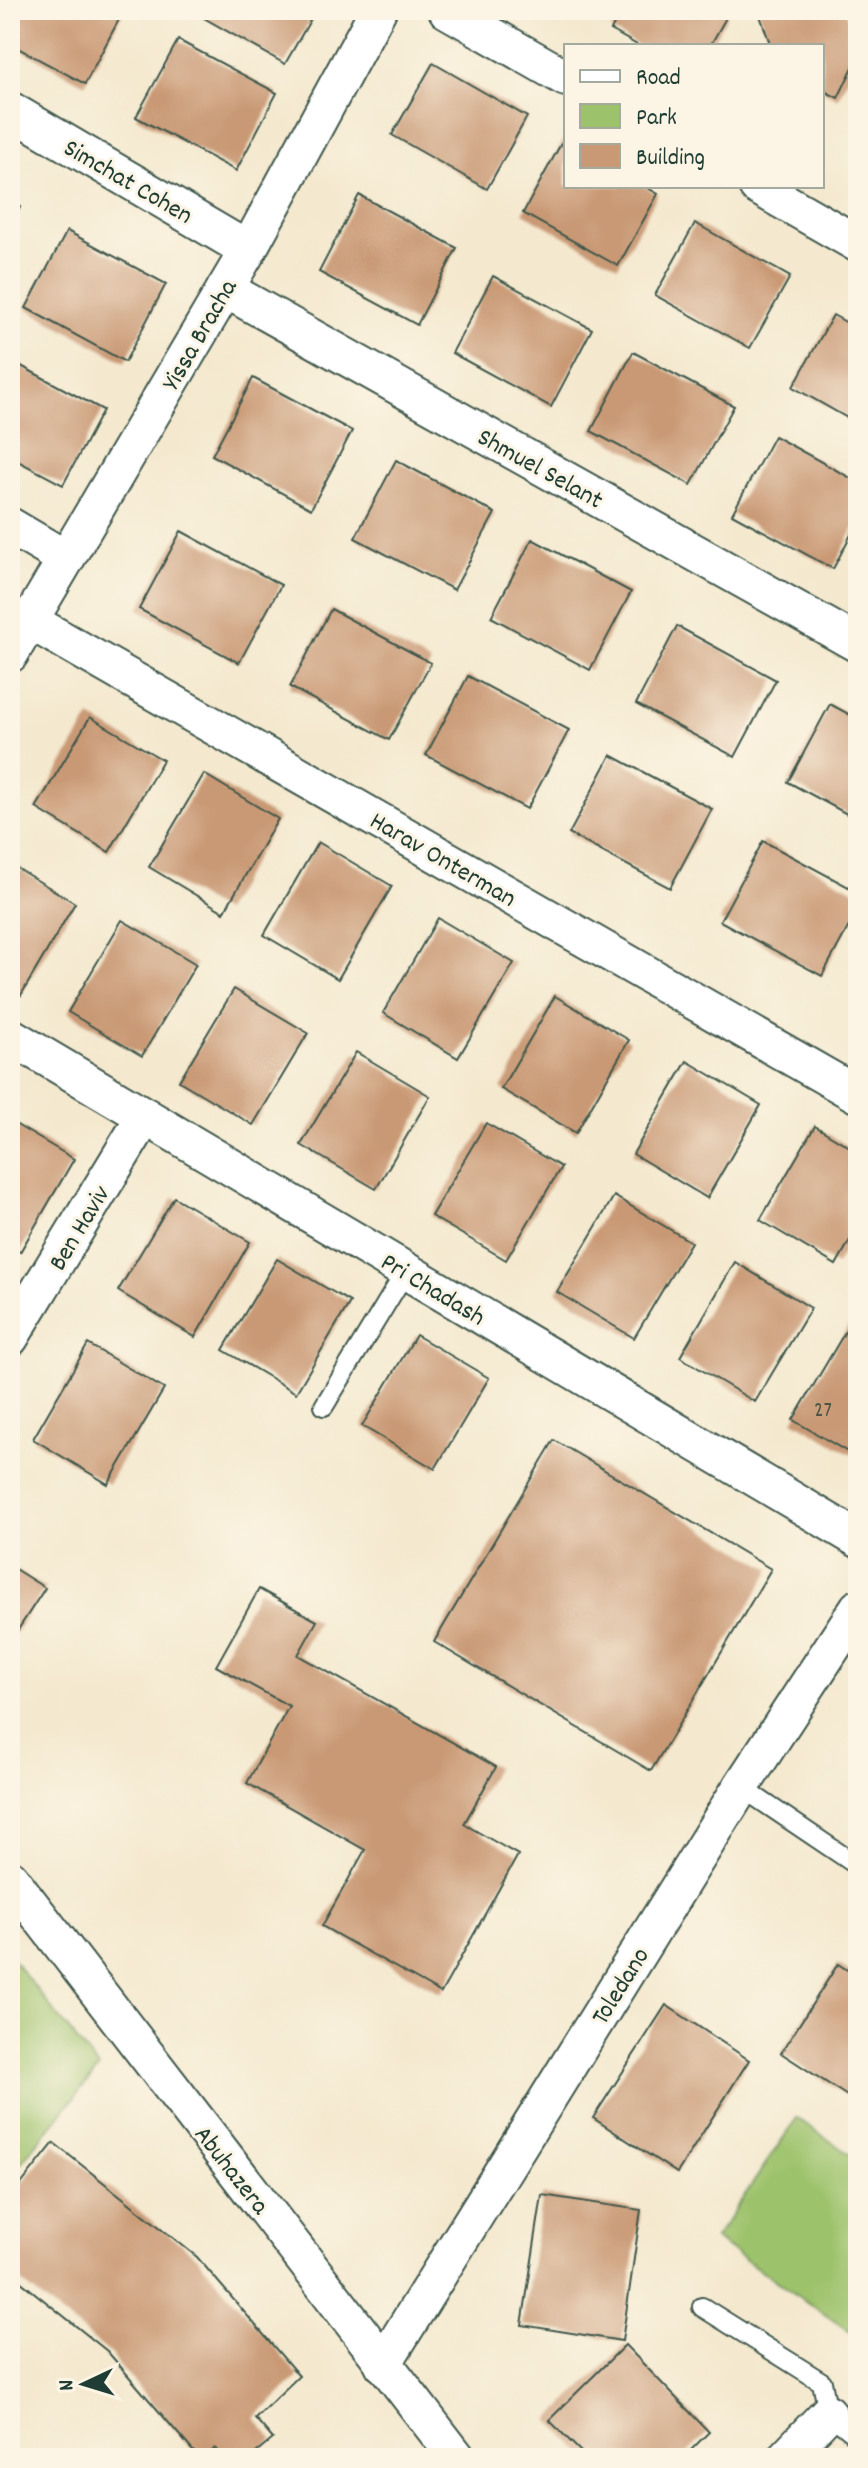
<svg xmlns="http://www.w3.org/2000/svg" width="868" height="2468" viewBox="0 0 868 2468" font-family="Dekko,sans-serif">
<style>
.green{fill:#9dc26c;stroke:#5e8050;stroke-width:2}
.building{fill:#c99975}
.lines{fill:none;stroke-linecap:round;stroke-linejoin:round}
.lane-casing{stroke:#3f574b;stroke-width:22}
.street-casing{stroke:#3f574b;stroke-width:40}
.lane{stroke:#fff;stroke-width:18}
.street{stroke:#fff;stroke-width:36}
.labels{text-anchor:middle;stroke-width:6;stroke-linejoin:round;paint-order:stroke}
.number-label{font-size:22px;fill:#4a5444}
.street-label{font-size:26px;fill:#1f3d34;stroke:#fcf5e5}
</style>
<rect width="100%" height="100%" fill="#fcf5e5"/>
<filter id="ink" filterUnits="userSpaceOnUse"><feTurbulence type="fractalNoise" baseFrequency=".0125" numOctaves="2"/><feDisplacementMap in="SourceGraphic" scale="16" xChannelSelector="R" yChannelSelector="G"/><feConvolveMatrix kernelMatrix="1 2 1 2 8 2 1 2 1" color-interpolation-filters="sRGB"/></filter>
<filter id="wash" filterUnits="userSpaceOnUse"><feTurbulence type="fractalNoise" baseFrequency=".006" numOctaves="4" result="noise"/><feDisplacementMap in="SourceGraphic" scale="32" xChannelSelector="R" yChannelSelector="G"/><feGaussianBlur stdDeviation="1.8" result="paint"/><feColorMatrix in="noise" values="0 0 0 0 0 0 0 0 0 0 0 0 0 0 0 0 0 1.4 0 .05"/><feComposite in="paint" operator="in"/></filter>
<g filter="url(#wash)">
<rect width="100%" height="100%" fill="#f4e9cf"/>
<!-- green -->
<g class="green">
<polygon points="10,1956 99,2068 10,2176"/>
<polygon points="797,2118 858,2160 858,2337 715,2239"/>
</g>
<g id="blocks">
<!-- building -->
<g class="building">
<polygon points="10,10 124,10 85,84 10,44"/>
<polygon points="190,10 316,10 285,64"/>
<polygon points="622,10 725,10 727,16 710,46 639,46 611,30"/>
<polygon points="758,10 845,10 858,47 858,57 838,98 822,90 822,46 771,46"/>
<polygon points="178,40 277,93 236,171 136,117"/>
<polygon points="433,63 527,117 487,189 392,135"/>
<polygon points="563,140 566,142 566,186 644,186 658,194 618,266 523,213"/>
<polygon points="359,195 457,248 417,325 319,272"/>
<polygon points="10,201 20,207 10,226"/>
<polygon points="695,223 790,277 750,348 655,295"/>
<polygon points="67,231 166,284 125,362 26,308"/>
<polygon points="493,276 592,329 551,407 452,353"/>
<polygon points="833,315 858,329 858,424 793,387"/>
<polygon points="633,352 734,406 691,485 591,431"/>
<polygon points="10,360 103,410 63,485 10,457"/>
<polygon points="253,378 352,431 311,509 212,455"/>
<polygon points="774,436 858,482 858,521 833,569 732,514"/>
<polygon points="396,460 495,513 454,590 355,538"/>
<polygon points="181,531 281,585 239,663 139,609"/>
<polygon points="532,539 631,592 590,670 491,617"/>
<polygon points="331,609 431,663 389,740 290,687"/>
<polygon points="677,626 776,680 735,757 636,704"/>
<polygon points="468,676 569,730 527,809 426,755"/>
<polygon points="830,704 858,719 858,820 788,782"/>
<polygon points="90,717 163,760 109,852 36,808"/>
<polygon points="611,755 712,809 670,888 569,834"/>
<polygon points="204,774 278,819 224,912 149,867"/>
<polygon points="763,841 858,892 858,909 822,976 720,921"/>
<polygon points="318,842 392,886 338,979 264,935"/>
<polygon points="10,864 75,903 21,995 10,988"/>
<polygon points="438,918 514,963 458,1058 383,1013"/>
<polygon points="122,920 196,964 142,1056 68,1012"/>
<polygon points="234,989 308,1033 253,1125 179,1081"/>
<polygon points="555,996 629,1040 576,1133 501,1089"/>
<polygon points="356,1052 430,1096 376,1189 301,1145"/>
<polygon points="687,1061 761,1105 707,1198 633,1154"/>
<polygon points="10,1121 74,1159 20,1252 10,1246"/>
<polygon points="486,1123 561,1167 506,1260 431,1216"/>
<polygon points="815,1126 858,1152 858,1226 836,1265 760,1220"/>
<polygon points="614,1196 691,1242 634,1338 557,1292"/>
<polygon points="174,1197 250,1242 195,1337 118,1291"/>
<polygon points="277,1259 350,1302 296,1393 223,1350"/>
<polygon points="735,1262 811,1308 755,1402 680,1357"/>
<polygon points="849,1325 858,1330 858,1458 793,1420"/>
<polygon points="416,1335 489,1378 435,1469 362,1426"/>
<polygon points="88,1344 164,1389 108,1484 33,1439"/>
<polygon points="554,1440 771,1569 651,1771 434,1642"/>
<polygon points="10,1566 45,1588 10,1642"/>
<polygon points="259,1589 317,1621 298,1655 496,1767 464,1824 518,1855 441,1993 322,1926 365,1850 247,1783 289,1706 216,1666"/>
<polygon points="838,1964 858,1977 858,2103 781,2053"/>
<polygon points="666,2005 749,2060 677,2173 593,2118"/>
<polygon points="54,2143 197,2257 299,2376 255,2418 273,2439 250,2458 223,2458 215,2448 205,2458 199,2458 107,2351 10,2273 10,2198"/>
<polygon points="542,2195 641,2210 622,2341 522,2325"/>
<polygon points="625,2345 709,2432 683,2458 587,2458 549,2420"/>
</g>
</g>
</g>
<g filter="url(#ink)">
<use href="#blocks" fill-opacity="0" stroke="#3f574b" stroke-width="2"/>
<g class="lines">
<defs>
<g id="lane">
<polyline points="324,1406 406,1271"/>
<polyline points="741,1787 858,1866"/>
<polyline points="702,2307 822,2382 828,2413 858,2437"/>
</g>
<g id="street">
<polyline points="447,10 566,78"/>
<polyline points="10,110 248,250"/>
<polyline points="757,186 858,244"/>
<polyline points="225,289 858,644"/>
<polyline points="10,526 66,559"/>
<polyline points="30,621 858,1095"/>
<polyline points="10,654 248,250 378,10"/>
<polyline points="10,1036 858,1539"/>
<polyline points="10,1338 145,1116"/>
<polyline points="10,1878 457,2458"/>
<polyline points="383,2364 741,1787 858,1608"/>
<polyline points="785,2458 828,2413"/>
</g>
</defs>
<!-- lane casing -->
<use href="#lane" class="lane-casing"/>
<!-- street casing -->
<use href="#street" class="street-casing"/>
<!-- lane -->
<use href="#lane" class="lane"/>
<!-- street -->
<use href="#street" class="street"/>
</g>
</g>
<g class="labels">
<!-- number labels -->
<g class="number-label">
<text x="823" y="1416">27</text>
</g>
<!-- street labels -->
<g class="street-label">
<text transform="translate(129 180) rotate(30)" y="9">Simchat Cohen</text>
<text transform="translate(198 334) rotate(-60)" y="9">Yissa Bracha</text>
<text transform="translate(541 467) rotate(29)" y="9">Shmuel Selant</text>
<text transform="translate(444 858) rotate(30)" y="9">Harav Onterman</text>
<text transform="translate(78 1227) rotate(-59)" y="9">Ben Haviv</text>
<text transform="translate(434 1288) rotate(31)" y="9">Pri Chadash</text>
<text transform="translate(619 1985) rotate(-58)" y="9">Toledano</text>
<text transform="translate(233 2169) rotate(52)" y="9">Abuhazera</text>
</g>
</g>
<!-- margin -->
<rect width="868" height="2468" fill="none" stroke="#fcf5e5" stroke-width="40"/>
<!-- legend -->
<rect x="564" y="44" width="260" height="144" fill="#fcf5e5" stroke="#a4ab9e" stroke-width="2"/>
<rect x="580" y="70" width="40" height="12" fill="#ffffff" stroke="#a4ab9e" stroke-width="2"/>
<text x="636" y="84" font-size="24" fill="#1f3d34">Road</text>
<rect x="580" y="104" width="40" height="24" fill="#9dc26c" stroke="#a4ab9e" stroke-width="2"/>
<text x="636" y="124" font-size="24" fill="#1f3d34">Park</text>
<rect x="580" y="144" width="40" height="24" fill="#c99975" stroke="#a4ab9e" stroke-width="2"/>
<text x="636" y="164" font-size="24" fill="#1f3d34">Building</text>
<!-- north arrow -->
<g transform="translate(84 2384) rotate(266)" stroke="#fcf5e5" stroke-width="6" paint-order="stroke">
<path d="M0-6L14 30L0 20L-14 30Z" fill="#1f3d34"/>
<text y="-12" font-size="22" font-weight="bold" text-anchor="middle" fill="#1f3d34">N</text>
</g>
</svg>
